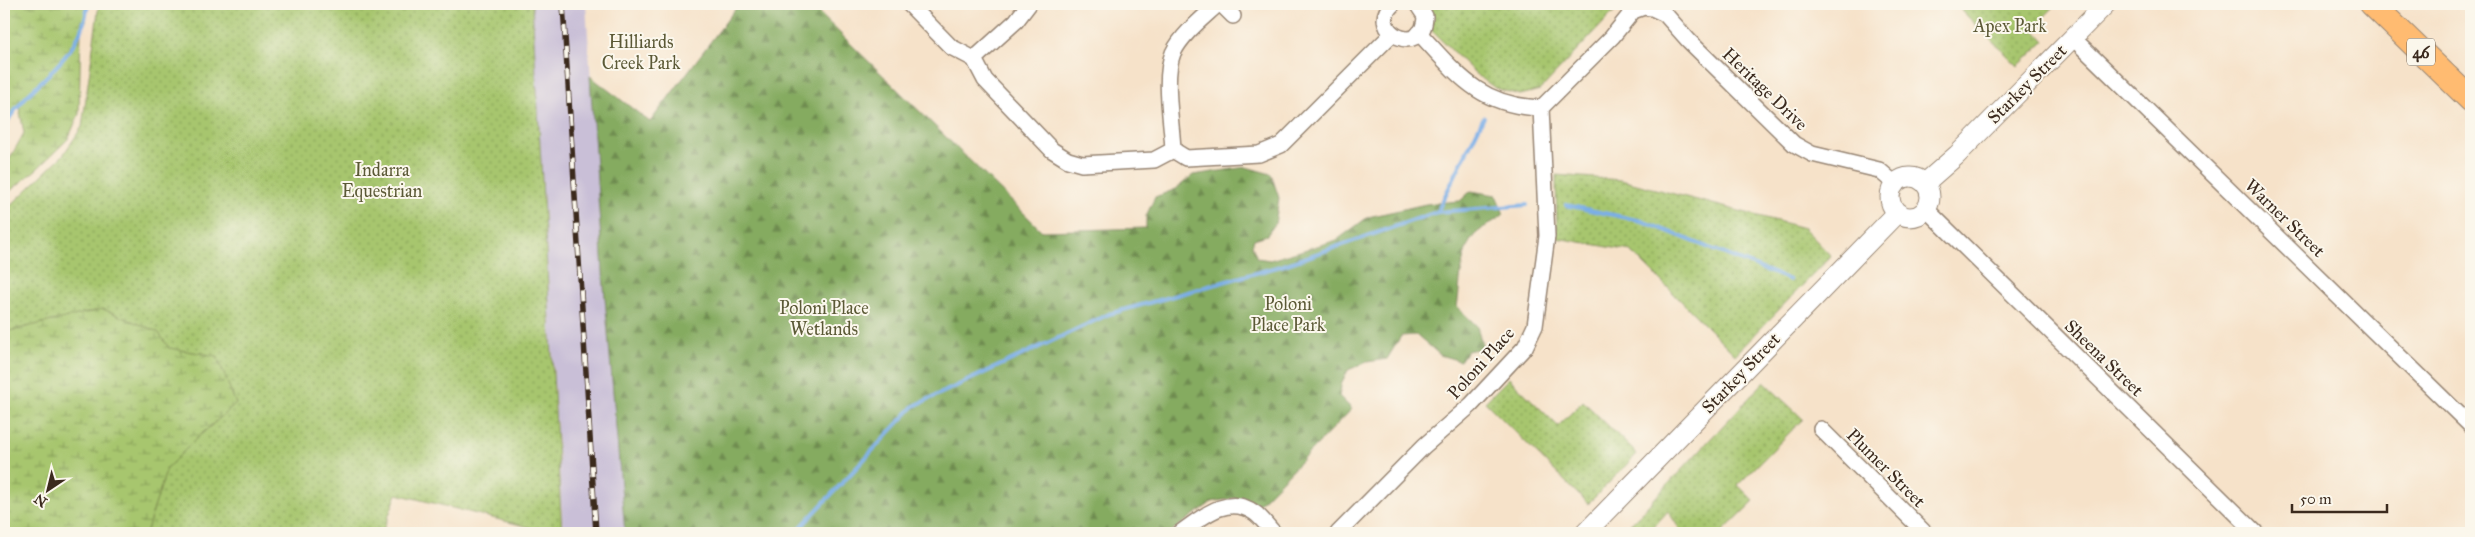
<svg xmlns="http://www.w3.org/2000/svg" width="2475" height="537" viewBox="0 0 2475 537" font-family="'IM FELL Great Primer',serif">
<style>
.railway{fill:#c9bfd7}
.grass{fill:url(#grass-dots);stroke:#717846}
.forest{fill:url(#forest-firs);stroke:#606a40}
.wetland{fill:url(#wetland-marsh);stroke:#717846}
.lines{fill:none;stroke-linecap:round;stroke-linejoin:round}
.stream{stroke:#7aaee7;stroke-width:4}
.minor-casing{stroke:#988674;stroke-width:18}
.tertiary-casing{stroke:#988674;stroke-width:21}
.primary-casing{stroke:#988674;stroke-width:26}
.minor{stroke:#fff;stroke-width:15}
.tertiary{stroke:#fff;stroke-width:19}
.primary{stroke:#ffbb71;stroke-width:24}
.rail-casing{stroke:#3b2a1e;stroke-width:5.5}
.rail{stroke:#fbf7ec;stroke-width:4;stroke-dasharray:11;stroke-linecap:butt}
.labels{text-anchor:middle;stroke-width:4;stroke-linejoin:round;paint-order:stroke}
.shield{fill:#fbf7ec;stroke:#75685c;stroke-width:1}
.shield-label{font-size:16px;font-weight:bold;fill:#3b2a1e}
.park-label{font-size:18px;fill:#5b5936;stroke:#fbf7ec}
.street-label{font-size:18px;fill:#3b2a1e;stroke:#fbf7ec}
</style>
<defs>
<pattern id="grass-dots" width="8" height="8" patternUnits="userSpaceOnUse" patternTransform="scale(1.25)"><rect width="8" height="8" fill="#a7c66e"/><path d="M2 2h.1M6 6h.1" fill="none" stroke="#89a15a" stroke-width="1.8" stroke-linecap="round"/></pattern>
<pattern id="forest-firs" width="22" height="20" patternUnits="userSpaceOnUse" patternTransform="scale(1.25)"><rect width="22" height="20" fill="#85ab61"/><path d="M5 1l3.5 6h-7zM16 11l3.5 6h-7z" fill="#6e8b4f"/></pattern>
<pattern id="wetland-marsh" width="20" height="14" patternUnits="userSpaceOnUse" patternTransform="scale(1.25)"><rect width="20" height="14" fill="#a7c66e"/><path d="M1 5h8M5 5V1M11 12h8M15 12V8" fill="none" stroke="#89a15a"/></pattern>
</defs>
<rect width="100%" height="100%" fill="#fbf7ec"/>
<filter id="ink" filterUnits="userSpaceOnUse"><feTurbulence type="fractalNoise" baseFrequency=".02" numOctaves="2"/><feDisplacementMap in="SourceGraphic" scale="10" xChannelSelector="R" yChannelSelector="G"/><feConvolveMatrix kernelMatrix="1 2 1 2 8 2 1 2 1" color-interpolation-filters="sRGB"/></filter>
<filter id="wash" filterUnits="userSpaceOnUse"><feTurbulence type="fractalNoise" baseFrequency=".0096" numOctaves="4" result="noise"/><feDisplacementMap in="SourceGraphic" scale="20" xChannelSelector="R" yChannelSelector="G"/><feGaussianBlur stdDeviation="1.12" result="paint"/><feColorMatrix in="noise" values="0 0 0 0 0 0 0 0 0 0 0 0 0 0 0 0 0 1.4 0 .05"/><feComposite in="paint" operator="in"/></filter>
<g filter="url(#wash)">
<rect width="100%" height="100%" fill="#f6e2c9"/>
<!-- railway -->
<polygon class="railway" points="532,4 586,4 604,286 625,533 563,533"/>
<!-- grass -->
<g class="grass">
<polygon points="99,4 532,4 562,532 540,530 397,494 382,533 4,533 4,212 63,155 82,127"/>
<polygon points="1434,4 1621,4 1540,90 1520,95 1495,88 1477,75 1428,27 1427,11"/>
<polygon points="1955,4 2057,4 2033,28 2045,41 2018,66"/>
<polygon points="1556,175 1621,180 1804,228 1831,256 1735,355 1631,251 1557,238"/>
<polygon points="1509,378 1558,426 1583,401 1637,454 1588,504 1485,402"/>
<polygon points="1764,382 1803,419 1738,485 1754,501 1721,533 1682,533 1668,511 1648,533 1622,533"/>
</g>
<!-- forest -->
<path class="forest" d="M 739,4 L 810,4 L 1042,231 L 1146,228 L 1146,216 L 1155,197 L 1176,189 L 1193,175 L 1246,167 L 1271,174 L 1279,198 L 1275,224 L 1267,235 L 1254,239 L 1252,246 L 1257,258 L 1270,260 L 1337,240 L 1368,217 L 1426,204 L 1460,201 L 1471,191 L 1496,195 L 1504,214 C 1496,221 1486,225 1478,232 C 1459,247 1461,284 1457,307 L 1477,326 L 1483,348 L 1467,351 L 1460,361 L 1440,355 L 1417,335 L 1401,336 L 1387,359 L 1367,362 L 1348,370 L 1342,382 L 1339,396 L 1352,409 L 1259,504 L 1235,498 L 1212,502 L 1169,533 L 625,533 L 604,286 L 590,76 L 650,122 Z"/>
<!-- wetland -->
<g class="wetland">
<polygon points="4,4 88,4 86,21 81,30 79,114 68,139 37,169 4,196 4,169 24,133 19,107 10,115 4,128"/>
<polygon points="103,309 158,332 169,348 217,356 236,404 198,437 167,468 146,533 4,533 6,489 4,335 9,331"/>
</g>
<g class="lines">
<!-- stream -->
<g class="stream">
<path d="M 4,128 C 27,81 81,64 88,4"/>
<polyline points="1566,205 1642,221 1790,280"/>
<polyline points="1437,212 1484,117"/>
<polyline points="799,533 801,527 914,406 1109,314 1284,265 1437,212 1527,205"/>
</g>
</g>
</g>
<g filter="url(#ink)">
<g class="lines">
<defs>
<g id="minor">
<polyline points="909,4 951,47 974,59 985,80 1052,150 1068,160 1082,164 1154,160 1173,150 1186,158 1259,154 1281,145 1392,34"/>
<polyline points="1221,4 1233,16"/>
<path d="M 1393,4 C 1364,30 1424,61 1425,16 L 1417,4"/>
<path d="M 1419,33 C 1458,75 1480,106 1541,108 L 1612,37 L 1633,11 L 1644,7 L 1652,8 L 1665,14 L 1689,41 L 1794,144 L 1812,154 L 1879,170 L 1894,183"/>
<polyline points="2073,38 2471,426"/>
<polyline points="974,59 1016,21 1029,4"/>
<path d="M 1173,150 C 1172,123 1163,78 1173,53 C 1182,34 1203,18 1218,4"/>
<polyline points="1926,209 2256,533"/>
<polyline points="1821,429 1925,533"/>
<path d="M 1180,533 C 1201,518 1228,493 1255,513 C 1262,518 1268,527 1274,533"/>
<polyline points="1338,533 1424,446 1471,405 1525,347 1535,326 1547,236 1541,108"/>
</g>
<g id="tertiary">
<circle cx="1910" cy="197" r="20"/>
<polyline points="1925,183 1957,155 2106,4"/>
<polyline points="1585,533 1897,213"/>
</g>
<polyline id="primary" points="2372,4 2471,100"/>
</defs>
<!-- minor casing -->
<use href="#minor" class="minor-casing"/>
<!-- tertiary casing -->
<use href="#tertiary" class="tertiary-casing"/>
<!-- primary casing -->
<use href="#primary" class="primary-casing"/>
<!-- minor -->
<use href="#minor" class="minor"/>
<!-- tertiary -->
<use href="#tertiary" class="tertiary"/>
<!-- primary -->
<use href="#primary" class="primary"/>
<defs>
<polyline id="rail" points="563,4 596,533"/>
</defs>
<!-- rail casing -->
<use href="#rail" class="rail-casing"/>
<!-- rail -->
<use href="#rail" class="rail"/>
</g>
</g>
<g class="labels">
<!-- shield labels -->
<rect class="shield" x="2407" y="38.5" width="28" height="27" rx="4"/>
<g class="shield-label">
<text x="2421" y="58">46</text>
</g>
<!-- park labels -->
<g class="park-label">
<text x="2010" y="32">Apex Park</text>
<text x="641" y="48">Hilliards<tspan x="641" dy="21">Creek Park</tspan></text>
<text x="382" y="176">Indarra<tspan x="382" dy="21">Equestrian</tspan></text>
<text x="1288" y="310">Poloni<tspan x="1288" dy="21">Place Park</tspan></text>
<text x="824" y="314">Poloni Place<tspan x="824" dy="21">Wetlands</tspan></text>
</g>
<!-- street labels -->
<g class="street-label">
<text transform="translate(2027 84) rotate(-45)" y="6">Starkey Street</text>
<text transform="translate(1765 89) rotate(44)" y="6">Heritage Drive</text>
<text transform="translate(2285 218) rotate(44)" y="6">Warner Street</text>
<text transform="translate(2104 358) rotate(44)" y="6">Sheena Street</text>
<text transform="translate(1481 363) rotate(-48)" y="6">Poloni Place</text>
<text transform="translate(1741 373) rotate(-46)" y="6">Starkey Street</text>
<text transform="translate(1886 468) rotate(45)" y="6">Plumer Street</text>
</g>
</g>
<!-- margin -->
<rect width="2475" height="537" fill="none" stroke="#fbf7ec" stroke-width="20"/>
<!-- north arrow -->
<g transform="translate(48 490) rotate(215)" stroke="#fbf7ec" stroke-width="4" paint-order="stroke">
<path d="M0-4L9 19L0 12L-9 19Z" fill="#3b2a1e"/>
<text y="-8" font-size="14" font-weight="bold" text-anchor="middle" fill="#3b2a1e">N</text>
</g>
<!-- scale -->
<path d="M2292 504v8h95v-8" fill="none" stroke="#3b2a1e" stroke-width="2.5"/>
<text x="2300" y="504" font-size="15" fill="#3b2a1e" stroke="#fbf7ec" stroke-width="4" paint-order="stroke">50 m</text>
</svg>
